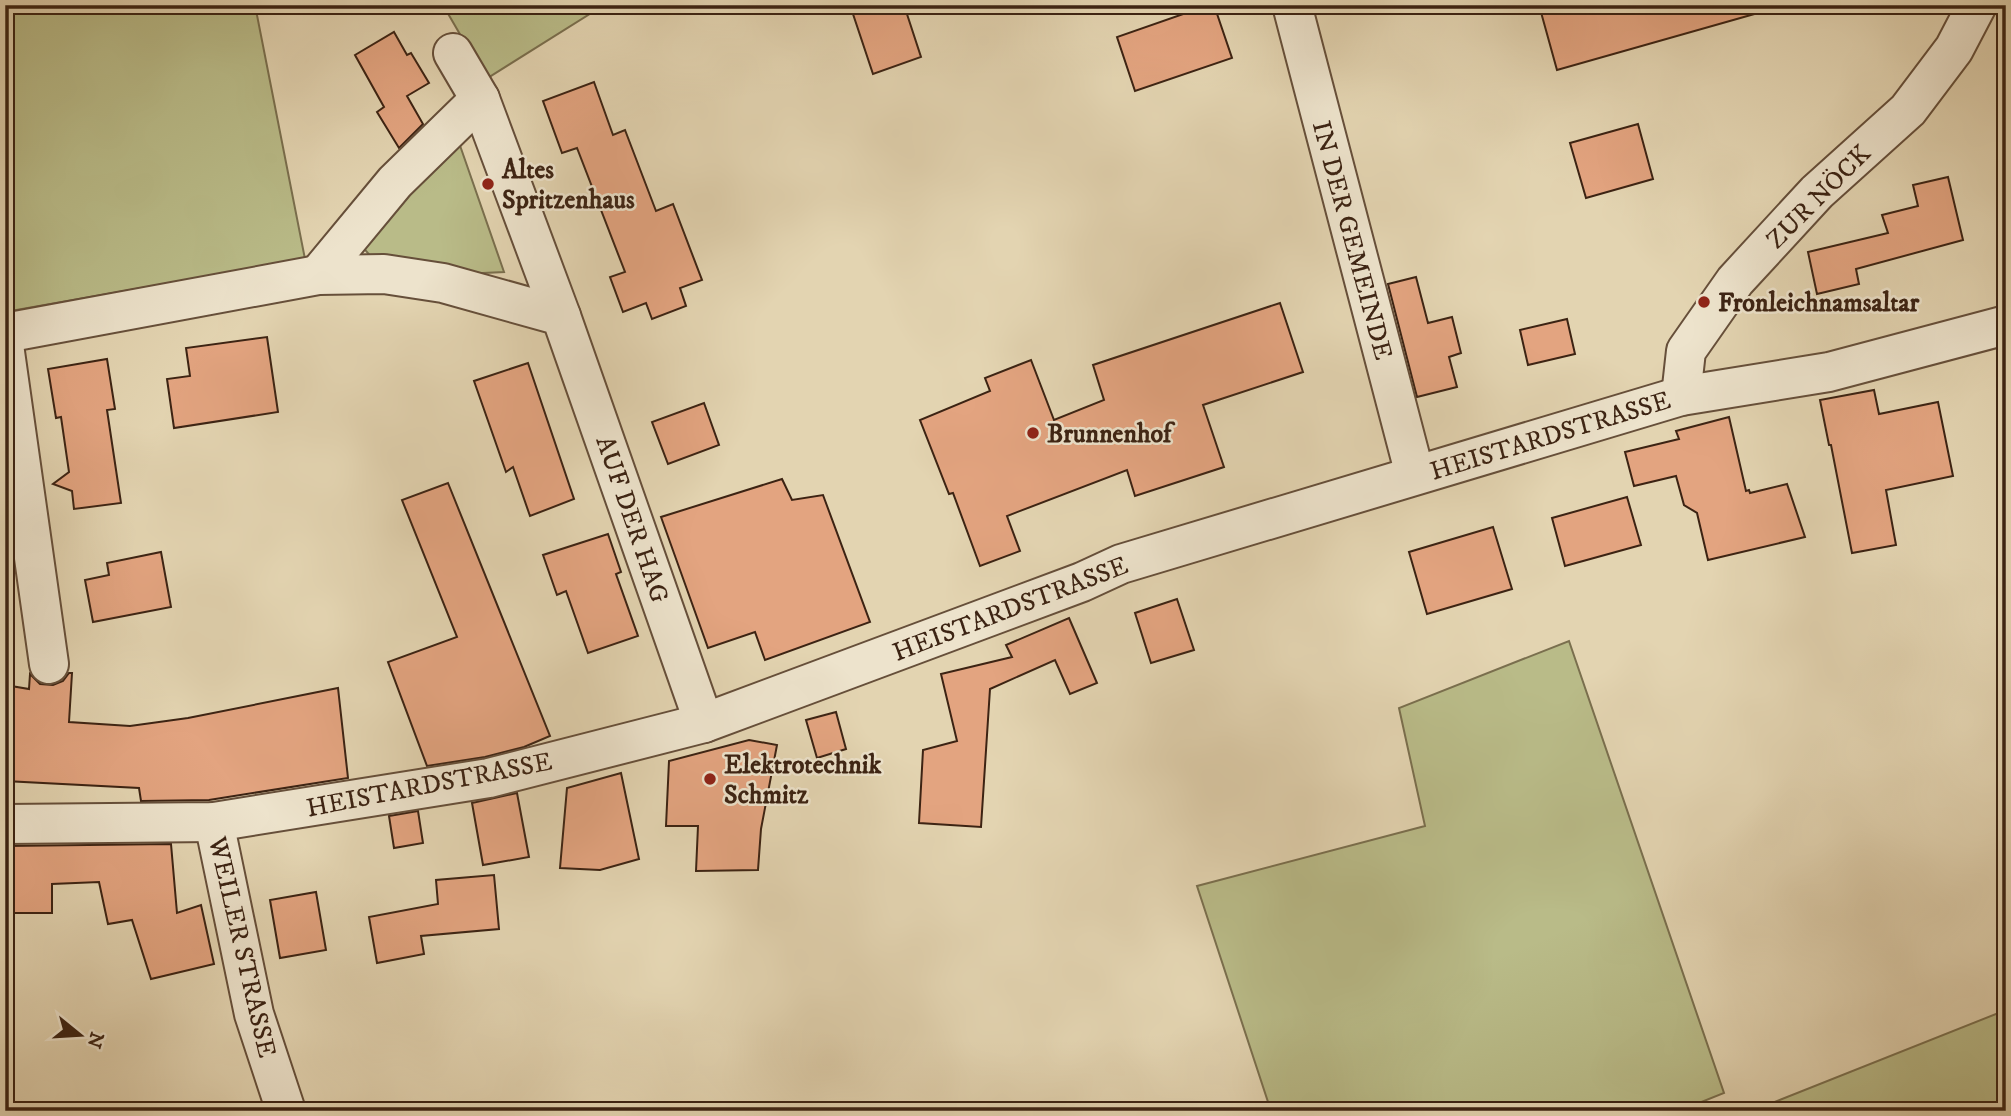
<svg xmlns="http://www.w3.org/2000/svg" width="2011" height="1116" viewBox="0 0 2011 1116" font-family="'IM FELL DW Pica',serif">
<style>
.green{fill:#b9bb88;stroke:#7a6f4e;stroke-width:2}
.building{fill:#e3a480;stroke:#3c2313;stroke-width:2}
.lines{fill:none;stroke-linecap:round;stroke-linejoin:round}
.minor-casing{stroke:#664f3a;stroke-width:42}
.minor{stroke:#ede3cc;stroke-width:38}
.poi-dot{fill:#8f2418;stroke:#ede3cc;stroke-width:2.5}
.labels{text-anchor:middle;stroke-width:5;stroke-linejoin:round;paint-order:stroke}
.poi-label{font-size:26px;font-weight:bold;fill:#3c2313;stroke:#ede3cc;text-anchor:start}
.street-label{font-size:26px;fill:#3c2313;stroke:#ede3cc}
</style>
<rect width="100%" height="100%" fill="#e3d4b1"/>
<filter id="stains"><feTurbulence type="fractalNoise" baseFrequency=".00286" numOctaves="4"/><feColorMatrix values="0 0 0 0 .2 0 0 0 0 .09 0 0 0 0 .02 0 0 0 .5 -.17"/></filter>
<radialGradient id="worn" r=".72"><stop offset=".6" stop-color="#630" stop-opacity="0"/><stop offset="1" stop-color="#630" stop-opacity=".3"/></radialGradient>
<!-- green -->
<g class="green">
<polygon points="5,5 255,5 305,259 5,312"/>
<polygon points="443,5 604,5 486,79"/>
<polygon points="456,134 504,272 440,275 378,265 361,245"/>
<polygon points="1569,641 1724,1093 1679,1111 1271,1111 1197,886 1425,826 1399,708"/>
<polygon points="2006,1010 2006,1111 1752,1111"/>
</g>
<!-- building -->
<g class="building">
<polygon points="850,5 904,5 921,57 873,74"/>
<polygon points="1209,5 1214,5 1232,58 1135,91 1117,37"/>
<polygon points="1539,5 1757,5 1758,13 1557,70"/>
<polygon points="394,32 407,55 411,53 429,83 407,96 423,124 399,148 377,112 384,107 355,55"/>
<polygon points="594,82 613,135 625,130 656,211 673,204 702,280 680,288 686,306 652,319 646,303 623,312 610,277 625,272 577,148 562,153 543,101"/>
<polygon points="1638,124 1653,179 1586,198 1570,143"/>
<polygon points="1948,177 1963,240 1856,269 1859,284 1817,294 1808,252 1888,233 1882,215 1918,206 1913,185"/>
<polygon points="1416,277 1428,323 1452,317 1461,353 1449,357 1457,387 1417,397 1388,284"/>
<polygon points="1280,303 1303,372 1203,405 1224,467 1135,496 1127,470 1007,516 1020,551 980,566 953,493 949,494 920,420 990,391 985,378 1031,360 1054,420 1104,400 1093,365"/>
<polygon points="1567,319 1575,354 1528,365 1520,330"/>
<polygon points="267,337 278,412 174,428 167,379 190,376 186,348"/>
<polygon points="107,359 115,409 107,410 121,503 74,509 72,491 53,484 69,472 61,417 56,418 48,369"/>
<polygon points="528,363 574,499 530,516 513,467 506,472 474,381"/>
<polygon points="1874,390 1879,414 1938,402 1953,476 1886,490 1896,545 1852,553 1831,445 1829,445 1820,400"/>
<polygon points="704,403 719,445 668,464 652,422"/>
<polygon points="1729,417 1746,491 1749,490 1750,493 1787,484 1805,537 1708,560 1697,513 1684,505 1676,476 1634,486 1625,452 1679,439 1676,431"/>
<polygon points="782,479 792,500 823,495 870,622 765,660 755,632 708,648 661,517"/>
<polygon points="448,483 550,736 524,747 485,757 427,766 388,662 457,637 402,500"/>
<polygon points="1627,497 1641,545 1565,566 1552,518"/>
<polygon points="1493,527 1512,589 1427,614 1409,552"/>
<polygon points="608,534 621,572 616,574 638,636 588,653 566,591 557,595 543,555"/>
<polygon points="161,552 171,607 93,622 85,580 109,575 107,563"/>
<polygon points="1177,599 1194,650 1151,663 1135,613"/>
<polygon points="1069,618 1097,683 1070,694 1055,660 990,689 981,827 919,823 923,750 957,741 941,674 1012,657 1006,645"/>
<polygon points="69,673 72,673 69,722 130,726 188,718 338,688 348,778 209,800 141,801 139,788 5,781 5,685 29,689 30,674 40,684 53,685 63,681"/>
<polygon points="836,712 846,749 817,758 806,720"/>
<polygon points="749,740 777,745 761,829 758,870 696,871 698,826 666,826 669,761"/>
<polygon points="621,773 639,859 600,870 560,868 567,788"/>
<polygon points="517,793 529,857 483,865 472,803"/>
<polygon points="418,811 423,843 394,848 389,816"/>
<polygon points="171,844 177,913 201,905 214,964 151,979 132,920 108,924 99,882 52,884 52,913 5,913 5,846"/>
<polygon points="494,875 499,929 421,936 424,954 377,963 369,917 438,904 436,880"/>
<polygon points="316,892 326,950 280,958 270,900"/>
</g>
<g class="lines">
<defs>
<g id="minor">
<polyline points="1292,5 1415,475"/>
<polyline points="453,53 480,99 561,316"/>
<polyline points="318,275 395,182 480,99"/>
<polyline points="5,333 318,275 384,274 443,283 561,316 704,723"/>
<polyline points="5,352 49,664"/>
<polyline points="1681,396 1686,351 1735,281 1817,192 1908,110 1954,49 1977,5"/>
<polyline points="214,822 254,1014 286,1111"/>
<polyline points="5,824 214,822 489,778 704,723 1082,582 1121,564 1681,396 1829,372 2006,325"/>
</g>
</defs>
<!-- minor casing -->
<use href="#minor" class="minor-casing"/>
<!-- minor -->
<use href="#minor" class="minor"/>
</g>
<!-- markers -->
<g class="poi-dot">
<circle cx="488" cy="184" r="7"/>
<circle cx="1704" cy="302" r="7"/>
<circle cx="1033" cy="433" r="7"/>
<circle cx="710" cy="779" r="7"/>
</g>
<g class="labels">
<!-- poi labels -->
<g class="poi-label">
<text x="502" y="178">Altes<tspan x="502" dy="30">Spritzenhaus</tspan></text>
<text x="1718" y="311">Fronleichnamsaltar</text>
<text x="1047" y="442">Brunnenhof</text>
<text x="724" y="773">Elektrotechnik<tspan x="724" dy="30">Schmitz</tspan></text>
</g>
<!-- street labels -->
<g class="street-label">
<text transform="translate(1818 196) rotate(-45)" y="9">ZUR NÖCK</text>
<text transform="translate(1353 240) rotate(75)" y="9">IN DER GEMEINDE</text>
<text transform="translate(1550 435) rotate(-17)" y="9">HEISTARDSTRASSE</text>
<text transform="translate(633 519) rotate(71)" y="9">AUF DER HAG</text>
<text transform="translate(1010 608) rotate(-21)" y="9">HEISTARDSTRASSE</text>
<text transform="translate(429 784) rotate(-11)" y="9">HEISTARDSTRASSE</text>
<text transform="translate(243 947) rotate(77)" y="9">WEILER STRASSE</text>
</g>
</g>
<!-- margin -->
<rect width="2011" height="1116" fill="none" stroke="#e3d4b1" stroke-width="28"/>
<rect x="7" y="7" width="1997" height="1102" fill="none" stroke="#3c2313" stroke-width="3.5"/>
<rect x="14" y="14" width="1983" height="1088" fill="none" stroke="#3c2313" stroke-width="2"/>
<!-- north arrow -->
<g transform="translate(80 1035) rotate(108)" stroke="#ede3cc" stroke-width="5" paint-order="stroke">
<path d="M0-5L12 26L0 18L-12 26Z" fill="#3c2313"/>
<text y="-10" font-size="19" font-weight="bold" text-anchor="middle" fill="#3c2313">N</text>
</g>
<rect width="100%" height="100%" filter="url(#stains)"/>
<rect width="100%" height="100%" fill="url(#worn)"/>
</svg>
